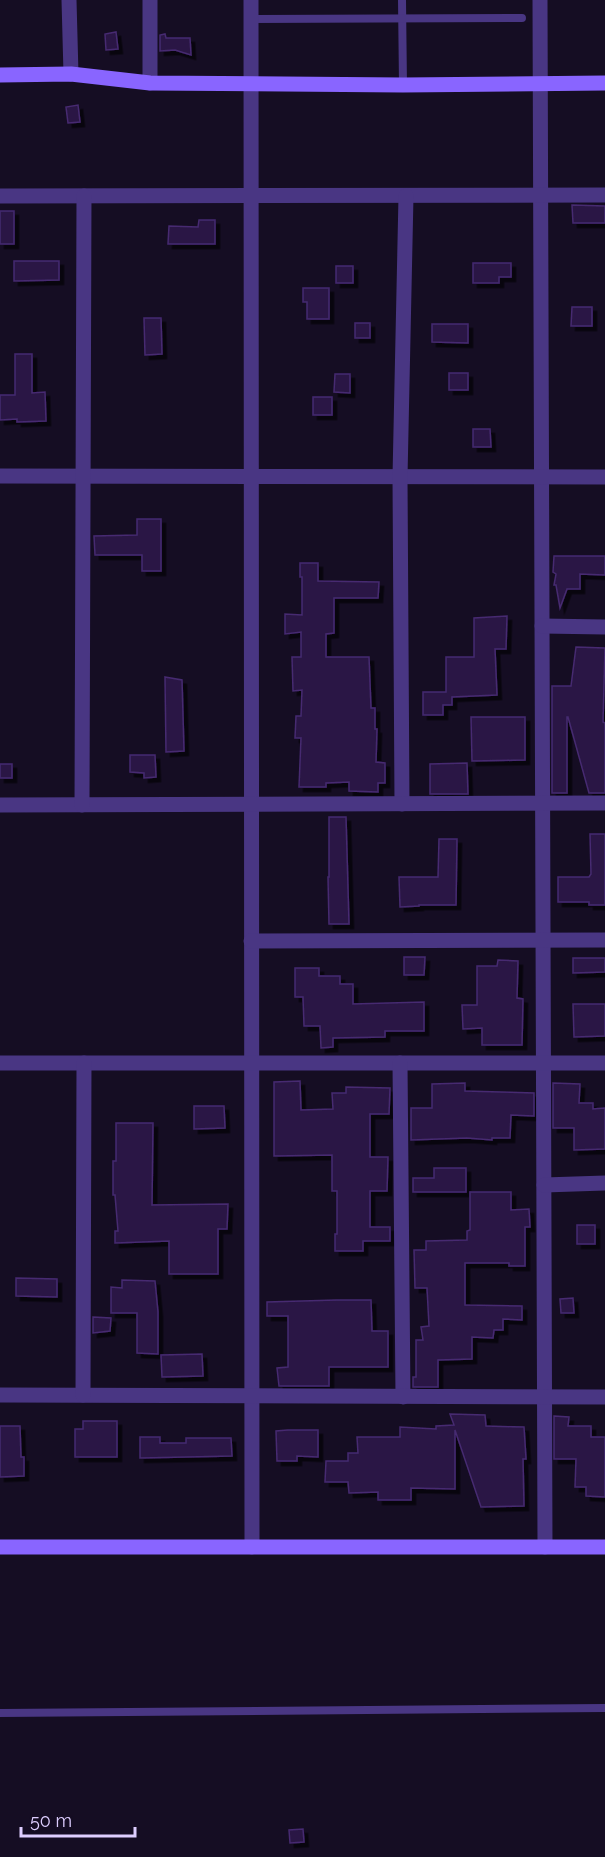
<svg xmlns="http://www.w3.org/2000/svg" width="605" height="1857" viewBox="0 0 605 1857" font-family="Raleway,sans-serif">
<style>
.building{fill:#2a1844;stroke:#462a71;stroke-width:1.5;filter:url(#shadow)}
.lines{fill:none;stroke-linecap:round;stroke-linejoin:round}
.lane{stroke:#493683;stroke-width:8}
.street{stroke:#493683;stroke-width:15}
.secondary{stroke:#8965ff;stroke-width:15}
</style>
<defs>
<filter id="shadow"><feDropShadow dx="4.5" dy="4.5" stdDeviation="0" flood-color="#0009"/></filter>
</defs>
<rect width="100%" height="100%" fill="#150d23"/>
<!-- building -->
<g class="building">
<polygon points="116,32 118,49 106,50 105,34"/>
<polygon points="165,34 166,38 190,38 191,55 175,50 160,51 160,35"/>
<polygon points="78,105 80,122 68,123 66,107"/>
<polygon points="572,205 605,206 605,223 573,223"/>
<rect x="0" y="211" width="14" height="33"/>
<polygon points="199,220 215,220 215,244 168,244 169,226 198,227"/>
<polygon points="14,261 59,261 59,280 14,281"/>
<polygon points="473,263 511,263 511,277 499,277 499,283 473,283"/>
<rect x="336" y="266" width="17" height="17"/>
<polygon points="303,288 329,288 329,319 307,319 307,302 303,302"/>
<polygon points="572,307 592,307 592,326 571,326"/>
<polygon points="144,318 161,318 162,354 145,355"/>
<rect x="355" y="323" width="15" height="15"/>
<polygon points="432,324 468,324 468,343 432,342"/>
<polygon points="15,354 32,354 32,393 45,392 46,421 17,422 17,419 0,420 0,395 15,395"/>
<rect x="449" y="373" width="19" height="17"/>
<polygon points="335,374 350,374 350,393 334,392"/>
<rect x="313" y="397" width="19" height="18"/>
<polygon points="473,429 490,429 491,447 473,447"/>
<polygon points="137,519 161,519 161,571 142,571 142,555 95,555 94,536 137,535"/>
<polygon points="554,556 605,556 605,575 580,574 580,589 567,589 560,608 556,585 554,585 556,574 553,572"/>
<polygon points="300,563 318,563 318,581 379,582 378,598 334,598 334,633 326,634 326,657 369,657 371,708 375,708 375,729 377,729 376,762 385,763 385,783 378,783 378,792 349,791 349,782 326,783 326,787 299,787 301,738 295,738 296,716 301,716 302,690 293,691 292,657 301,657 301,632 285,634 285,614 302,615 302,577 300,577"/>
<polygon points="507,616 506,649 495,649 497,695 452,697 452,705 443,705 443,715 423,715 423,692 446,692 446,657 474,657 474,618"/>
<polygon points="576,647 605,648 603,722 605,723 605,793 589,793 568,717 567,717 567,793 552,793 552,686 571,686"/>
<polygon points="165,677 182,680 184,751 166,752"/>
<polygon points="471,717 525,717 525,760 472,761"/>
<polygon points="130,755 155,755 156,777 144,778 144,773 130,772"/>
<polygon points="467,763 468,794 430,794 430,764"/>
<rect x="0" y="764" width="12" height="14"/>
<polygon points="329,817 346,817 349,924 329,924 328,877 329,877"/>
<polygon points="590,834 605,834 605,905 589,905 589,902 558,902 558,877 589,877 591,874"/>
<polygon points="439,839 457,839 456,905 419,905 419,906 400,907 399,877 438,877"/>
<polygon points="404,957 425,957 424,975 404,975"/>
<polygon points="573,958 605,958 605,972 573,973"/>
<polygon points="498,960 518,961 517,998 523,999 522,1045 482,1045 482,1028 463,1029 462,1005 477,1005 477,966 497,966"/>
<polygon points="295,968 319,968 319,976 340,976 340,984 353,984 353,1004 424,1002 424,1031 385,1031 385,1037 333,1038 333,1047 321,1048 320,1026 304,1026 303,997 295,997"/>
<polygon points="573,1004 605,1004 605,1036 574,1037"/>
<polygon points="300,1081 301,1110 333,1109 332,1093 346,1093 346,1087 390,1088 389,1114 370,1114 370,1157 388,1157 387,1191 370,1191 370,1227 390,1227 390,1241 363,1241 363,1251 335,1251 335,1234 337,1234 337,1191 332,1191 332,1155 274,1156 274,1082"/>
<polygon points="465,1083 465,1091 534,1093 534,1116 511,1115 510,1138 492,1138 492,1140 467,1138 411,1140 411,1108 432,1108 432,1084"/>
<polygon points="553,1083 580,1084 579,1103 593,1103 593,1109 605,1108 605,1149 574,1150 574,1128 553,1128"/>
<polygon points="194,1106 224,1106 225,1128 194,1129"/>
<polygon points="116,1123 153,1123 152,1205 228,1204 227,1229 218,1229 218,1274 169,1274 169,1241 115,1243 115,1231 118,1231 115,1195 113,1195 113,1161 116,1161"/>
<polygon points="434,1168 466,1168 466,1192 413,1192 413,1178 434,1178"/>
<polygon points="470,1192 511,1192 511,1210 529,1209 530,1227 525,1227 525,1266 509,1266 509,1263 465,1263 465,1305 522,1306 522,1320 503,1319 503,1330 494,1330 493,1338 472,1337 472,1359 438,1360 438,1387 413,1387 413,1377 416,1377 416,1340 423,1340 421,1327 429,1326 427,1288 415,1288 414,1250 426,1250 426,1241 467,1240 467,1231 470,1230"/>
<rect x="577" y="1225" width="18" height="19"/>
<polygon points="16,1278 57,1279 57,1297 16,1296"/>
<polygon points="122,1280 155,1281 158,1312 158,1354 137,1353 137,1313 111,1313 111,1287 122,1288"/>
<polygon points="573,1298 574,1313 561,1313 560,1299"/>
<polygon points="337,1300 371,1300 372,1331 388,1331 388,1367 329,1367 329,1386 279,1386 277,1368 288,1367 288,1316 267,1316 267,1302"/>
<polygon points="93,1317 111,1318 110,1331 93,1333"/>
<polygon points="202,1354 203,1376 162,1377 161,1355"/>
<polygon points="450,1414 485,1415 486,1426 524,1427 526,1459 523,1459 524,1506 481,1507 455,1430 455,1489 411,1488 411,1500 378,1500 378,1492 349,1493 348,1482 325,1482 326,1461 348,1461 348,1453 358,1453 357,1437 400,1437 400,1427 436,1429 436,1426 454,1425"/>
<polygon points="554,1416 569,1417 568,1426 591,1426 591,1437 605,1437 605,1497 586,1496 586,1487 575,1487 576,1459 554,1459"/>
<polygon points="83,1421 117,1421 117,1457 75,1457 75,1429 83,1429"/>
<polygon points="0,1426 20,1426 21,1457 24,1457 24,1476 0,1477"/>
<polygon points="288,1430 318,1430 318,1457 297,1456 297,1461 277,1461 276,1431"/>
<polygon points="140,1437 160,1437 160,1443 186,1443 186,1438 231,1438 232,1456 140,1458"/>
<polygon points="303,1829 304,1842 290,1843 289,1830"/>
</g>
<g class="lines">
<!-- lane -->
<g class="lane">
<polyline points="402,0 403,85"/>
<polyline points="251,19 522,18"/>
<polyline points="0,1713 605,1708"/>
</g>
<!-- street -->
<g class="street">
<polyline points="69,0 71,74"/>
<polyline points="251,0 252,1547"/>
<polyline points="540,0 545,1547"/>
<polyline points="150,83 150,0"/>
<polyline points="0,196 605,195"/>
<polyline points="0,476 605,477"/>
<polyline points="542,626 605,627"/>
<polyline points="402,804 400,477 406,196"/>
<polyline points="0,805 605,803"/>
<polyline points="82,805 84,196"/>
<polyline points="251,941 605,940"/>
<polyline points="0,1063 605,1063"/>
<polyline points="400,1063 403,1397"/>
<polyline points="544,1185 605,1183"/>
<polyline points="0,1395 605,1397"/>
<polyline points="83,1395 84,1063"/>
</g>
<!-- secondary -->
<g class="secondary">
<polyline points="0,75 71,74 150,83 403,85 605,83"/>
<polyline points="0,1547 605,1547"/>
</g>
</g>
<!-- scale -->
<path d="M21 1827v9h114v-9" fill="none" stroke="#deceff" stroke-width="3"/>
<text x="30" y="1827" font-size="18" fill="#deceff" stroke="#150d23" stroke-width="4.5" paint-order="stroke">50 m</text>
</svg>
